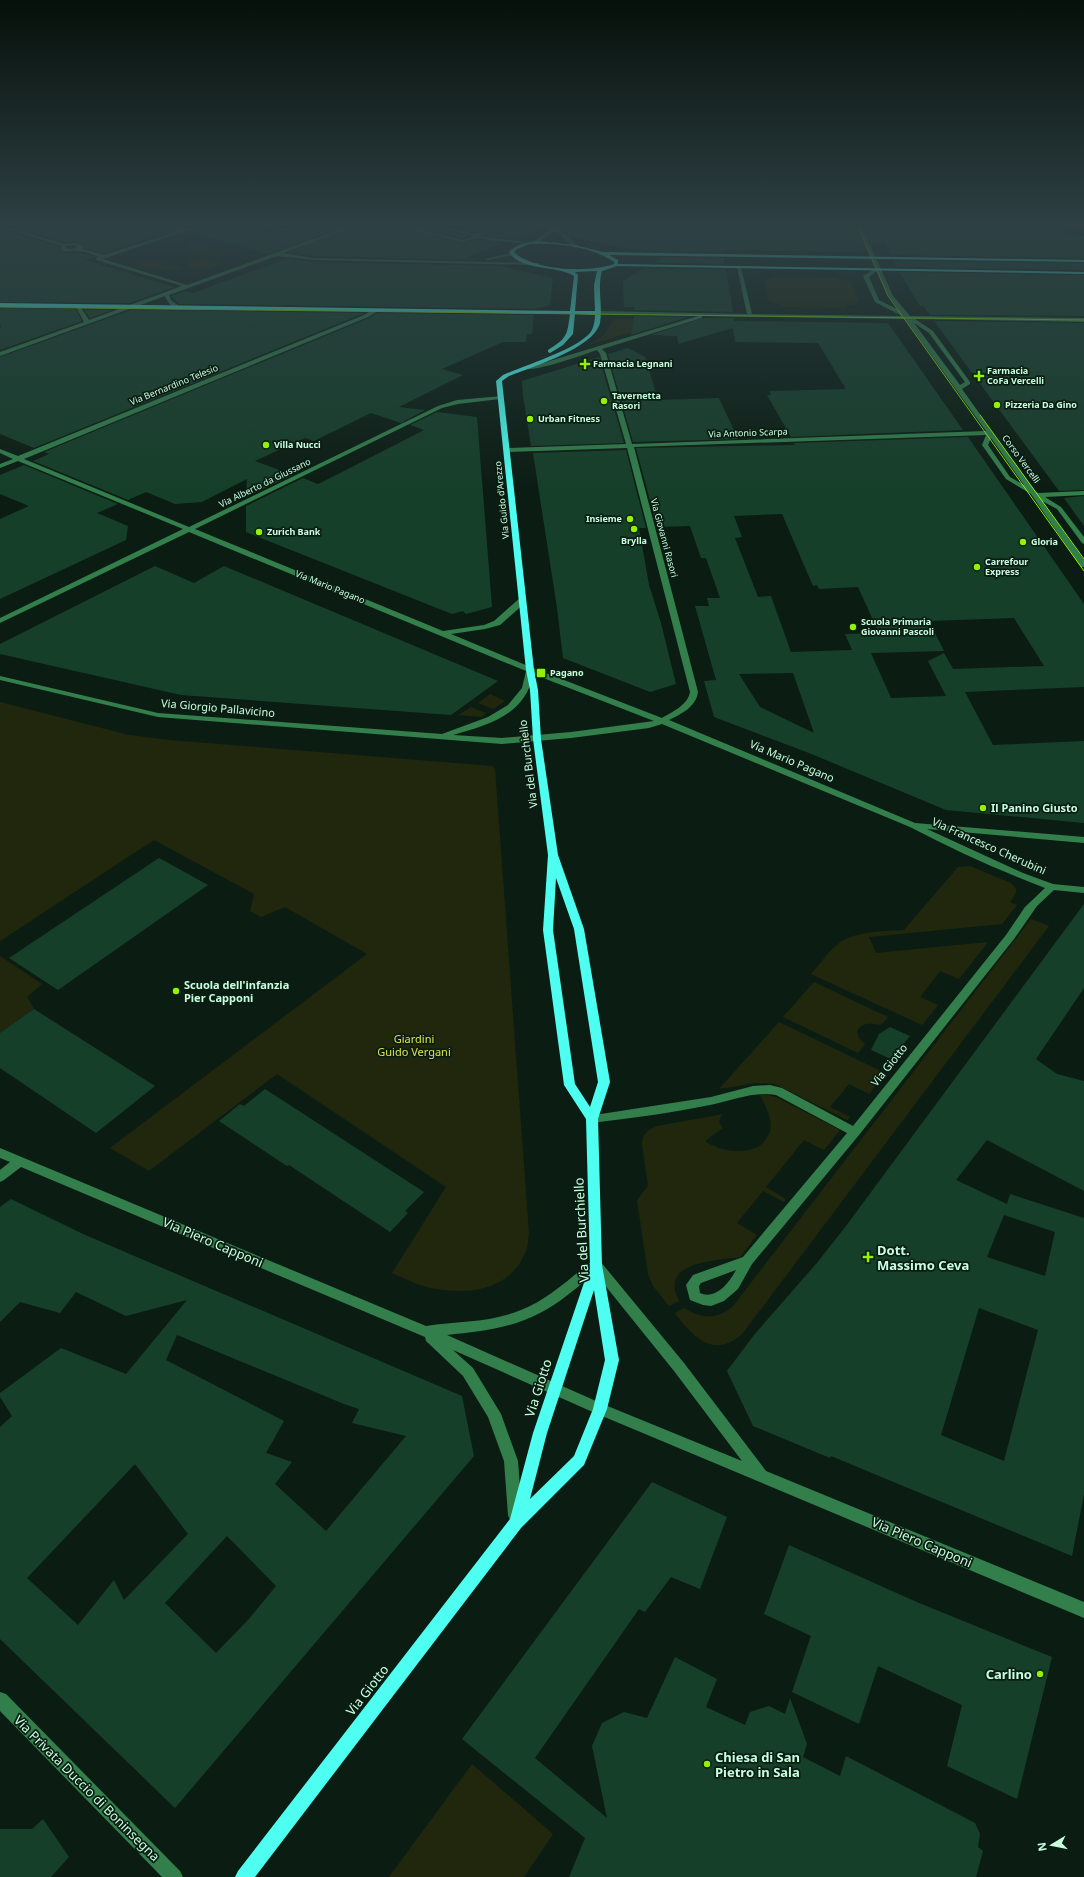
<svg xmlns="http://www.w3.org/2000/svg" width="1084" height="1877" viewBox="0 0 1084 1877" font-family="'Noto Sans',sans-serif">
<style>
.green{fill:#21270d}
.building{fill:#163f2a;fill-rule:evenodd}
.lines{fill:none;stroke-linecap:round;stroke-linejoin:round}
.minor{fill:#337f4c;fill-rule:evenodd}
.major{fill:#4efff1;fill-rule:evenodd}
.tram{stroke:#92f200;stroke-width:1}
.poi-dot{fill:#92f200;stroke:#0b1d13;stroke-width:1.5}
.labels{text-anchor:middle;stroke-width:3.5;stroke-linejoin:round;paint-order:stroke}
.far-poi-label{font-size:9px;font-weight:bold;fill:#c7ffde;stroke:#0b1d13;text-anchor:start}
.far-street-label{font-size:9px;fill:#c7ffde;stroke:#0b1d13}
.street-label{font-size:11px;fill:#c7ffde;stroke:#0b1d13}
.poi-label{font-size:11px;font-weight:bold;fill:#c7ffde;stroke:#0b1d13;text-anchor:start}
.park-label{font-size:11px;fill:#dde44e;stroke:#0b1d13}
.near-street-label{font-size:13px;fill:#c7ffde;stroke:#0b1d13}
.near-poi-label{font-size:13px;font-weight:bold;fill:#c7ffde;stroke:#0b1d13;text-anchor:start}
</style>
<rect width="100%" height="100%" fill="#0b1d13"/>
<!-- green -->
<g class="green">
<path d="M 189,243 C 199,244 215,245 219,256 L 217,257 L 198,254 L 184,250 Z"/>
<polygon points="627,256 667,257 668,257 666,261 633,261"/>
<path d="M 200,258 L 219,260 L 221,262 C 212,271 195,273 186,264 L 188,262 Z"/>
<polygon points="153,259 174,263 184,270 158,270 131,263"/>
<polygon points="774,276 836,277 838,279 852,282 859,302 853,305 847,305 846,308 781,307 779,304 768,301 764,280 773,278"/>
<polygon points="674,318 677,319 588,345 603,336 614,319"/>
<polygon points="490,694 505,701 493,709 478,703"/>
<path d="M 0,702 L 129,735 L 169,740 L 492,766 L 495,769 L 529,1234 C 528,1240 528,1247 525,1253 C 509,1292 464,1296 427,1287 C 415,1284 404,1278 392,1273 L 446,1187 L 277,1074 L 149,1171 L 110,1148 L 367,954 L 285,907 L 261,917 L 250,911 L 254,894 L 154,840 L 0,941 Z"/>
<polygon points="471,707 486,713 482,717 458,715"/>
<path d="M 970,866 L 1011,883 L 1016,888 L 1016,893 L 1010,902 L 1017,905 L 1002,924 L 869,937 L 876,953 L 988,942 L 959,979 L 940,971 L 920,997 L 938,1005 L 922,1025 L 811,974 C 820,964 828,952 838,944 C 856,930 882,932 904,930 L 958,867 Z"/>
<path d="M 1031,919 L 1049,926 L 743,1333 C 714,1360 693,1337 675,1313 L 684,1308 C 701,1319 718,1320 733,1306 Z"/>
<polygon points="0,956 42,984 27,997 34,1009 0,1033"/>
<path d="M 814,982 L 888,1017 L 881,1025 C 871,1023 862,1022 857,1031 L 859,1038 L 865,1044 L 858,1053 L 783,1017 Z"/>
<polygon points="779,1022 885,1073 869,1094 849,1084 830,1107 850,1117 847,1120 775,1084 756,1083 719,1089"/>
<path d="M 764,1094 L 776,1097 L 840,1130 L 824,1150 L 804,1140 L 766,1187 L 786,1199 L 784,1202 L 763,1191 L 737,1223 L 757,1235 L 740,1257 C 716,1261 658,1261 679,1301 L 669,1306 L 653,1286 L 648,1274 L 637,1200 L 648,1186 L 642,1144 C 642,1134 649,1129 657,1126 L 724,1114 L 721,1116 L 719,1122 L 723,1128 L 705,1141 C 722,1154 763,1158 770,1131 C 773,1119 765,1105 760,1095 Z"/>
<polygon points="472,1764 553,1834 524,1877 389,1877"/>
</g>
<!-- building -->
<g class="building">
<polygon points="6,225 179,225 179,229 104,253 84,248 84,245 75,242 65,242"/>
<polygon points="204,225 260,225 262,235 279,230 303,236 306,233 288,227 296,225 314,228 322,225 347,225 268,254 190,231"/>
<polygon points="360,225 393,225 462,243 479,240 501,243 467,257 480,260 313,256 289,252"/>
<polygon points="410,225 431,225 469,236 462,238"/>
<polygon points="448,225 476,225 484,228 475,232"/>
<polygon points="492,225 543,225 543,226 512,239 485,235 496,228"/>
<polygon points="612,225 856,225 866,249 859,252 723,250 724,252 637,251 569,236 563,229"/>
<polygon points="863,225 941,225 944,230 1063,231 1066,235 1084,236 1084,258 890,255 884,242 872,247"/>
<polygon points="0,229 60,247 59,250 64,253 86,254 95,257 85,260 174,287 130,303 0,302"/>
<polygon points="663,257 724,258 725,264 653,263"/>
<polygon points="284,258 313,262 502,266 553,278 550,305 535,309 179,304 171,296 185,291 193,293 286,259"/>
<polygon points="893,261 1084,263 1084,270 897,267"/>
<polygon points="644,268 726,269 733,312 634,310 635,307 624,307 623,281"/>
<polygon points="899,272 1084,275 1084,316 930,315 923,306 920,306"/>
<polygon points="0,308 76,309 82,321 0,350 0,328 2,326 0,325"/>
<polygon points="84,310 112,310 90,318"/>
<polygon points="131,310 364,313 34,448 0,434 0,357"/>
<polygon points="377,313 534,315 532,334 527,334 526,342 503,342 442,369 463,375 399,407 425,410 401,423 371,413 314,441 305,438 255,461 293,475 246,497 247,479 202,502 175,504 146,492 128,500 33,461 49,454 44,452 369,318"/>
<polygon points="634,316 688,317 631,335"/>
<polygon points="704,318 734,318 734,321 888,323 963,430 791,437 767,395 771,395 769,391 846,389 818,343 735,342 733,328 678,344 677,336 651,335"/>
<polygon points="934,321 1084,323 1084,490 1059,491"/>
<polygon points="628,348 645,357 658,400 719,398 738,439 633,442 608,354"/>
<polygon points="599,357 624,443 531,446 523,396 522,381"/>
<polygon points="437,412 477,417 492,607 466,614 463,611 452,614 246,532 246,506 303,478 318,484 346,470 424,430 410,425"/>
<path d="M 968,437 L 1084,604 L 1084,687 L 965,692 L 993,745 L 1084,741 L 1084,823 L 946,810 L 809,753 L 714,717 L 704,681 L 716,680 L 695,606 L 709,606 L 707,598 L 720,598 L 706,558 L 701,558 L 690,526 L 657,527 L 636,448 L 795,445 L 794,443 ZM 782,514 L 813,586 L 817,585 L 819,589 L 858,587 L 879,633 L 845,634 L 852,650 L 791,652 L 771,596 L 758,597 L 735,538 L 742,537 L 734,516 ZM 1014,618 L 1044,666 L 953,669 L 944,653 L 928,661 L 946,696 L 891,698 L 871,653 L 944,651 L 929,621 ZM 793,673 L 814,733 L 760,707 L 739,674 Z"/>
<polygon points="626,450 646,528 639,528 649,585 661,623 676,684 650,692 563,658 557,608 533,453"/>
<polygon points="24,465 118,504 97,513 128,526 126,540 0,599 0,519 29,506 0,494 0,475"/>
<polygon points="1084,496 1084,526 1064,498"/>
<polygon points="155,566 194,583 224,566 498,681 451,715 181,695 0,654 0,644"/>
<polygon points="159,858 208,885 58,990 9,958"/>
<path d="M 1084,904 L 1084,988 L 1036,1059 L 1057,1074 L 1084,1081 L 1084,1191 L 987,1140 L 956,1180 L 1007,1204 L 1010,1194 L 1084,1218 L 1084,1494 L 1072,1556 L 831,1456 L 830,1458 L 753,1426 L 727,1371 L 754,1335 L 816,1264 L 846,1226 ZM 1004,1215 L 1055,1232 L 1045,1276 L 987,1257 ZM 979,1308 L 1038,1330 L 1004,1461 L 941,1435 Z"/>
<polygon points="34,1009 155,1086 96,1133 0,1068 0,1033"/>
<polygon points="890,1027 910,1036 891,1059 871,1050 879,1034"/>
<polygon points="265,1089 424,1192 405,1211 408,1213 390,1232 289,1165 287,1166 219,1121 240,1104 244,1106"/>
<path d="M 11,1199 L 83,1234 L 462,1396 L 474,1456 L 175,1808 L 0,1639 L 0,1427 L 12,1416 L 0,1397 L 0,1393 L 61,1348 L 126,1374 L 187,1300 L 126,1316 L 76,1292 L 60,1313 L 20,1302 L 0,1322 L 0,1207 ZM 177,1335 L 344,1404 L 359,1409 L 352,1423 L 406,1436 L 326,1531 L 275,1484 L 292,1462 L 266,1453 L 284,1421 L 166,1360 ZM 135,1464 L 188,1534 L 124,1600 L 114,1580 L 78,1625 L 27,1578 ZM 227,1536 L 276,1586 L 248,1620 L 216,1653 L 165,1603 Z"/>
<polygon points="652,1482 727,1517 700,1589 671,1577 645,1612 639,1609 535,1758 607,1818 592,1746 602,1723 624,1712 647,1718 675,1657 717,1679 706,1707 745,1725 750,1712 769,1706 785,1714 790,1698 807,1744 803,1757 840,1776 846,1756 975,1823 980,1834 978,1847 983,1851 976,1877 569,1877 585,1838 462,1739"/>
<polygon points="789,1545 919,1603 1052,1657 1017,1799 947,1766 962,1705 878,1666 859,1724 792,1692 811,1636 764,1614"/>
<polygon points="43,1819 69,1857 51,1877 0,1877 0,1829 32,1829"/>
</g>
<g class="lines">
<!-- minor -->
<g class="minor">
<path d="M 0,225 L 65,244 L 75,243 L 84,246 L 82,249 L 104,255 L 196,225 L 203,225 L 103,259 L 187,285 L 352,225 L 359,225 L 283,253 L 313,258 L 538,263 L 540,264 L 538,265 L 313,260 L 277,256 L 169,295 L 171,300 L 180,307 L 180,309 C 173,310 167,302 165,296 L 0,356 L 0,352 L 84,322 L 75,305 L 79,305 L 89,320 L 182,286 L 96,260 L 96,258 L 99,257 C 93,255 86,251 79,251 C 72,250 67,254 60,249 L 62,246 L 0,227 ZM 74,245 L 78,247 L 72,249 L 65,248 L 66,246 Z"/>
<polygon points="265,225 274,225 305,234 303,235"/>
<polygon points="394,225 403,225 462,240 474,236 432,225 441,225 475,234 488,228 477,225 487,225 495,228 481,235 482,236 532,243 530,244 494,241 479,238 462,242"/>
<polygon points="551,225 556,225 578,246 578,248 574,248 555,230 537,244 533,244 533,242 553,227"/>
<path d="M 857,225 L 861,225 L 893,296 L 910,316 L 1084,318 L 1084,322 L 915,319 L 933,331 L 970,382 L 970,384 L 962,389 L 1035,491 L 1038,493 L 1084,491 L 1084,495 L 1045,497 L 1061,507 L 1084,537 L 1084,544 L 1082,543 L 1057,509 L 1042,501 L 1084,560 L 1084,567 L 1081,567 L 1031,494 L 1006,479 L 982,445 L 986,435 L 634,447 L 698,692 C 696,707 681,714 669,720 L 915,823 L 1084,837 L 1084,843 L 927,829 L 1023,873 L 1053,884 L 1084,887 L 1084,893 L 1054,890 L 1037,906 L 1014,939 L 859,1135 L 752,1264 L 738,1289 L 724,1301 L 711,1306 L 703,1305 L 690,1300 L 686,1285 L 693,1275 L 743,1257 L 847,1133 L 776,1095 C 753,1091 732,1101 710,1105 C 671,1113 631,1118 592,1123 L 588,1122 L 586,1119 L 588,1116 L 711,1097 L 753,1086 L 770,1085 L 782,1088 L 853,1126 L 1006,935 L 1025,907 L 1045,888 C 998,870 954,850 910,827 L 662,724 L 649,728 L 571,738 L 502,744 L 158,717 L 0,680 L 0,676 L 158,713 L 442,734 L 488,717 L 508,705 L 522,688 L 526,671 L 189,532 L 0,623 L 0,618 L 183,529 L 18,461 L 0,468 L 0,464 L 13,459 L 0,453 L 0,449 L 18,456 L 364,315 L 374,309 L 378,309 L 378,311 L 368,317 L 24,459 L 189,527 L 438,406 L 457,400 L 502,396 L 503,397 L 500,399 L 458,404 L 442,408 L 195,529 L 443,631 L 484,625 L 494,621 L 520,598 L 526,598 L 526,602 L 500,625 L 485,629 L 451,634 L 533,668 L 662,718 C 672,712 688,705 690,692 L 627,448 L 506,452 L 503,450 L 506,448 L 626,444 L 600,354 L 597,350 C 585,354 531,374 522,368 L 543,363 L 698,316 L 596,314 L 595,313 L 598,311 L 747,314 L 737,267 L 739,266 L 741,267 L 752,314 L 902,316 L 875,302 L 863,276 L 876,268 ZM 877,271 L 888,296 L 899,310 L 879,300 L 869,277 ZM 702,316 L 905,319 L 986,431 L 632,444 L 606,353 L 602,349 L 702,318 ZM 914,323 L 929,333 L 965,382 L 960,385 ZM 991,438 L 1024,485 L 1010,477 L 988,445 ZM 533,674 L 654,721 L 571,732 L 502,738 L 453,735 C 488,725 526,715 533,674 ZM 736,1270 C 729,1283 716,1300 700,1293 L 699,1286 L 701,1283 Z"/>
<polygon points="512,253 514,255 487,260 485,259"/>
<path d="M 0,1148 L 426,1326 C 458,1321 490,1323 521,1310 C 547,1300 569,1279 592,1261 L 596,1260 L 600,1261 L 684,1363 L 766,1471 L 1084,1602 L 1084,1618 L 595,1413 L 453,1350 L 473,1368 L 501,1414 L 518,1461 L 522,1515 L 520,1520 L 515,1522 L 510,1520 L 508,1515 L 504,1461 L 488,1417 L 463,1376 L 426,1341 L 425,1337 L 21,1167 L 4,1180 L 0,1182 L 0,1170 L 10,1162 L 0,1158 ZM 595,1273 L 674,1371 L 742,1461 L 605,1405 L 447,1335 C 479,1332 512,1328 540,1313 C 560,1303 577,1287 595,1273 Z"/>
<polygon points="0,1692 6,1694 180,1871 183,1877 162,1877 0,1711"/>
</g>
<!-- major -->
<path class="major" d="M 539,241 L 575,245 L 603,252 L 1084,260 L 1084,262 L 609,255 L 618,260 L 618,264 L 1084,272 L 1084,274 L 617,266 L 602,271 C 597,288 603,305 600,323 C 594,348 532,367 509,376 L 502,381 L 534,670 L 538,690 L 541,739 L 558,855 L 584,929 L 610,1082 L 598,1119 L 602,1265 L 619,1360 L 607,1409 L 584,1465 L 521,1528 L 255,1877 L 235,1877 L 238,1871 L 510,1519 L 533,1433 L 590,1265 L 586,1119 L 564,1085 L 543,930 L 548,855 L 533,739 L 530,690 L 526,670 L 496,381 L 503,375 C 523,366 582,348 592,330 C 594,325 595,320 595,315 L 575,314 L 573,334 L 563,345 L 550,353 L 548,352 L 548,350 C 567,338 567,336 570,314 L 0,307 L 0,303 L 570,311 L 574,276 C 558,265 519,271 509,252 C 516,244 528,242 539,241 ZM 530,244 C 557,243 591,246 614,262 L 614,264 C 589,273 534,271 514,252 L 517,249 ZM 597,271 L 594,285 L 595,311 L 575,311 L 578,275 L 575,272 ZM 556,878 L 574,929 L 598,1082 L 590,1107 L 575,1084 L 553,930 ZM 594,1290 L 605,1360 L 593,1409 L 574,1456 L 530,1499 L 547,1433 Z"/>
<!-- tram -->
<g class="tram">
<polyline points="857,225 888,296 1084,571"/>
<polyline points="0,307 1084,320"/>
<polyline points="980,415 1084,559"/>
</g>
</g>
<!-- sky -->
<linearGradient id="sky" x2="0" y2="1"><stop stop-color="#06100a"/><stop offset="0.46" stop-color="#2e4044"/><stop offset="1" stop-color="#2e4044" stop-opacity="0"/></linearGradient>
<rect width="1084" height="488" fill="url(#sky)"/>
<!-- markers -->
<g class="poi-dot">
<path d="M583 358h4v4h4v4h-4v4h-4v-4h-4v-4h4z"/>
<path d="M977 370h4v4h4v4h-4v4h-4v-4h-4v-4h4z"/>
<circle cx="604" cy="401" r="4"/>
<circle cx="997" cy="405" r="4"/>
<circle cx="530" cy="419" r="4"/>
<circle cx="266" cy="445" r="4"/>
<circle cx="630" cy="519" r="4"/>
<circle cx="634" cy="529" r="4"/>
<circle cx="259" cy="532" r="4"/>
<circle cx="1023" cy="542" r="4"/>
<circle cx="977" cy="567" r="4"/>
<circle cx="853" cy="627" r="4"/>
<rect x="536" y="668" width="10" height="10" rx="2"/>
<circle cx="983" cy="808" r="4"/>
<circle cx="176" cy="991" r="4"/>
<path d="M866 1251h4v4h4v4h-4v4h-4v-4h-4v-4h4z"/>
<circle cx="1040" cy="1674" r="4"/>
<circle cx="707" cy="1764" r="4"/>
</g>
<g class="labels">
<!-- far-poi labels -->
<g class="far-poi-label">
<text x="593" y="367">Farmacia Legnani</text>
<text x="987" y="374">Farmacia<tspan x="987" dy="10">CoFa Vercelli</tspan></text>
<text x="612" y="399">Tavernetta<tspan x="612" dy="10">Rasori</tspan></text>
<text x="1005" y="408">Pizzeria Da Gino</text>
<text x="538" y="422">Urban Fitness</text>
<text x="274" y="448">Villa Nucci</text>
<text x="622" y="522" text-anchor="end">Insieme</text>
<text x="267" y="535">Zurich Bank</text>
<text x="634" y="544" text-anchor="middle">Brylla</text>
<text x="1031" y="545">Gloria</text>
<text x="985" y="565">Carrefour<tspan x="985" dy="10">Express</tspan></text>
<text x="861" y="625">Scuola Primaria<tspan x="861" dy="10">Giovanni Pascoli</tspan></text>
<text x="550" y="676">Pagano</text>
</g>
<!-- far-street labels -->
<g class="far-street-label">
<text transform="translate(174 385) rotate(-22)" y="3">Via Bernardino Telesio</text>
<text transform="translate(748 433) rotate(-2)" y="3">Via Antonio Scarpa</text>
<text transform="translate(1021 459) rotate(54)" y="3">Corso Vercelli</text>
<text transform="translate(265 483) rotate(-26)" y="3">Via Alberto da Giussano</text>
<text transform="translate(502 500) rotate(-96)" y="3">Via Guido d'Arezzo</text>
<text transform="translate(664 538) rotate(75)" y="3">Via Giovanni Rasori</text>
<text transform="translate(330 587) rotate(22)" y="3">Via Mario Pagano</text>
</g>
<!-- street labels -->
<g class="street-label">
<text transform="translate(218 708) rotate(5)" y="4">Via Giorgio Pallavicino</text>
<text transform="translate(792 761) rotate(23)" y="4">Via Mario Pagano</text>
<text transform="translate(528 764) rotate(-97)" y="4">Via del Burchiello</text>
<text transform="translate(989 846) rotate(24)" y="4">Via Francesco Cherubini</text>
<text transform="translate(889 1065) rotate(-51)" y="4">Via Giotto</text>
</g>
<!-- poi labels -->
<g class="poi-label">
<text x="991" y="812">Il Panino Giusto</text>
<text x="184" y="989">Scuola dell'infanzia<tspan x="184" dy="13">Pier Capponi</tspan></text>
</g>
<!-- park labels -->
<g class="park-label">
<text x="414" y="1043">Giardini<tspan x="414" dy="13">Guido Vergani</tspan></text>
</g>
<!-- near-street labels -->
<g class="near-street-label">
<text transform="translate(581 1230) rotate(-93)" y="5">Via del Burchiello</text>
<text transform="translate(213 1242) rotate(23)" y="5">Via Piero Capponi</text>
<text transform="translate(538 1388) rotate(-72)" y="5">Via Giotto</text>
<text transform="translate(922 1542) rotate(23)" y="5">Via Piero Capponi</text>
<text transform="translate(367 1690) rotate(-52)" y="5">Via Giotto</text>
<text transform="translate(87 1788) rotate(45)" y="5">Via Privata Duccio di Boninsegna</text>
</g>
<!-- near-poi labels -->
<g class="near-poi-label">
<text x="877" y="1255">Dott.<tspan x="877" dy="15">Massimo Ceva</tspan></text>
<text x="1032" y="1679" text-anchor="end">Carlino</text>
<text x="715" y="1762">Chiesa di San<tspan x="715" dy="15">Pietro in Sala</tspan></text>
</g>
</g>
<!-- north arrow -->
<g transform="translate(1052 1845) rotate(260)" stroke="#0b1d13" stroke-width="3" paint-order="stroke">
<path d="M0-3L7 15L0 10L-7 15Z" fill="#c7ffde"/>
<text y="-6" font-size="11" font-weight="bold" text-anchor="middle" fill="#c7ffde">N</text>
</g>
</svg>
